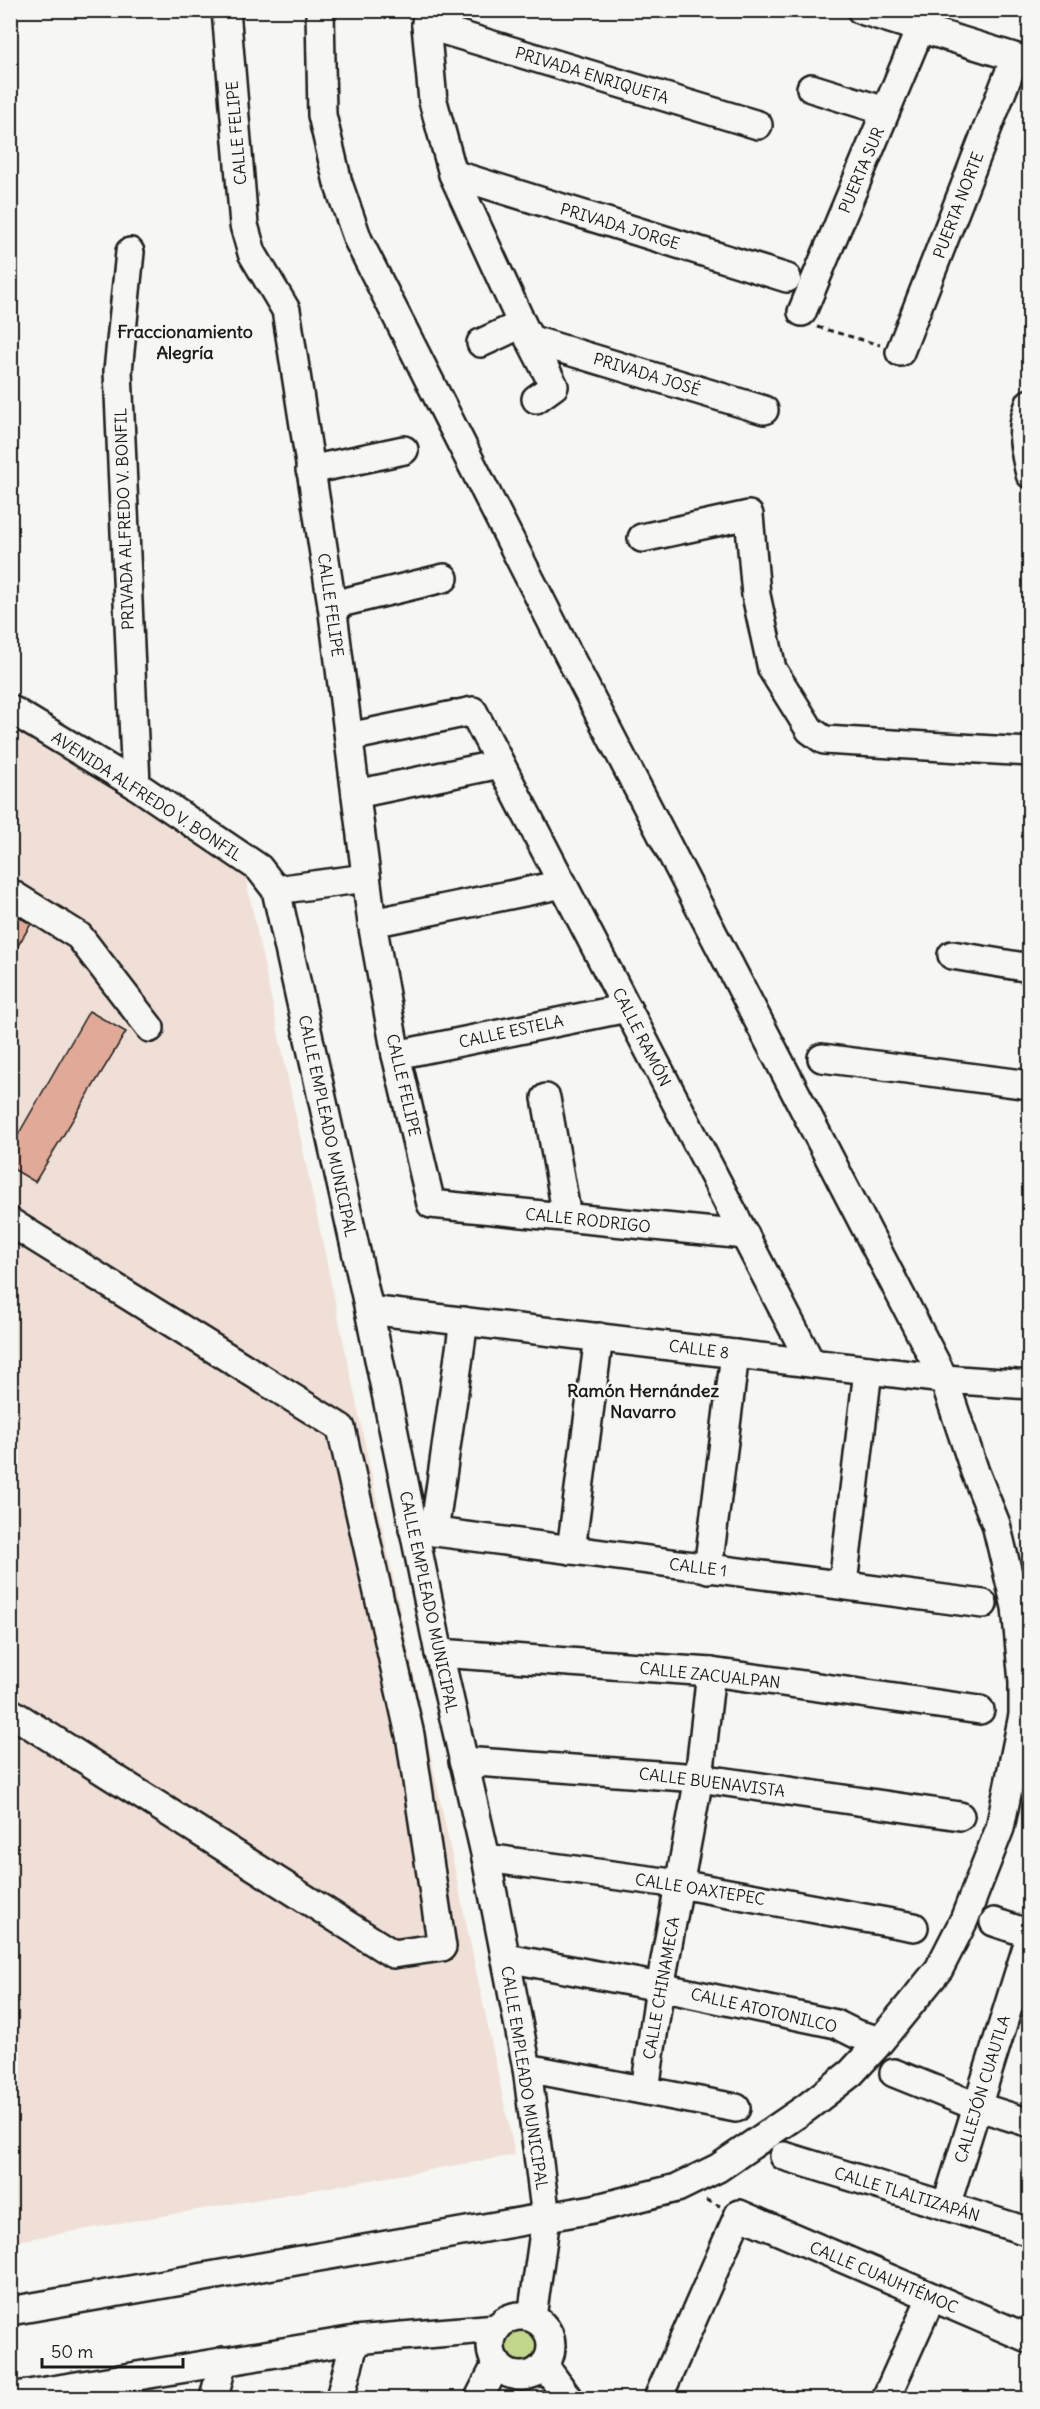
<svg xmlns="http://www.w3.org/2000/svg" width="1040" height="2409" viewBox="0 0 1040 2409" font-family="Delius,sans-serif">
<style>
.built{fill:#f0dfd7}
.green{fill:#c3d78c;stroke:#707a54;stroke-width:1.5}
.building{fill:#e1aa98;stroke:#1c1c1c;stroke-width:1.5}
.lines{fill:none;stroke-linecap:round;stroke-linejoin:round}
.minor-casing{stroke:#1c1c1c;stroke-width:32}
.path{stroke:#1c1c1c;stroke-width:3;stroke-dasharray:6 4.5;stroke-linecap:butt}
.minor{stroke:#f6f6f2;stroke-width:27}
.labels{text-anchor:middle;stroke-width:5;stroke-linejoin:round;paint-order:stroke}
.street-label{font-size:16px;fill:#1c1c1c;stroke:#f6f6f2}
.neighbourhood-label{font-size:18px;font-weight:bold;fill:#1c1c1c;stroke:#f6f6f2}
</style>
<rect width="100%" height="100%" fill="#f6f6f2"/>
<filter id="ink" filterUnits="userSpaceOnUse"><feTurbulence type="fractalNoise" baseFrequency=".0167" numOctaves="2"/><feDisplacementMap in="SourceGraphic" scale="12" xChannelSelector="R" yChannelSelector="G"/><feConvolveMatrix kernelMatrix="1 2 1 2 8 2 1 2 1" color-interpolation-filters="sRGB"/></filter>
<g filter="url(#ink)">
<!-- built -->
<polygon class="built" points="10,727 244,870 515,2155 11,2242"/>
<!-- green -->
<circle class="green" cx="523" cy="2345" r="20"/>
<!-- building -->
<g class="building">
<polygon points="10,912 31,924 10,959"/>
<polygon points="89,1011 126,1032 35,1182 10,1167 10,1149"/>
</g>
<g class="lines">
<defs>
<g id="minor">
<polyline points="226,10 244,225 252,253 286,310 332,605 372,923 396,1055 431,1204 745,1235"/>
<polyline points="427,10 426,25 433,101 453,174 522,324 554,386 536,399"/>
<polyline points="861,10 1030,62"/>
<polyline points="426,25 758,125"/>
<polyline points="811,88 885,111"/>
<polyline points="453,174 787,278"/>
<polyline points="130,252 118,371 136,785"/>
<polyline points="802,312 920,29"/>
<polyline points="529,339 764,410"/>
<polyline points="481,343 522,324"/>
<polyline points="900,352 1015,58"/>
<path d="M 1030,403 C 1019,430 1024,447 1030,474"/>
<polyline points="310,470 404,450"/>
<polyline points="642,538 749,515 756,595 772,669 810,730 824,740 1030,752"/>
<polyline points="332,605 444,578"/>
<polyline points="10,709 136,785 259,868 276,890 369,1310 439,1653 486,1858 527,2068 546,2218 532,2317"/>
<polyline points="349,737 473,711 811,1363"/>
<polyline points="356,794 500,764"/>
<polyline points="276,890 366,878"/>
<polyline points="10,893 79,936 150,1028"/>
<polyline points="372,923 563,884"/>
<polyline points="952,955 1030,968"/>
<polyline points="396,1055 627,1008"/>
<polyline points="822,1058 1030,1085"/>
<polyline points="546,1098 567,1217"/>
<polyline points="10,1222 341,1428 410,1735 442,1947 393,1954 10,1712"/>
<polyline points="369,1310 944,1379 1030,1385"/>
<polyline points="413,1529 983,1604"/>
<polyline points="434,1532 464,1321"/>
<polyline points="571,1550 599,1337"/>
<polyline points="708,1569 735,1354"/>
<polyline points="843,1584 868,1370"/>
<polyline points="439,1653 711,1672 980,1710"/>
<polyline points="463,1761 699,1778 960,1816"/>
<polyline points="486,1858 679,1884 914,1927"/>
<polyline points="994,1922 1030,1934"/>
<polyline points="507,1958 660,1987 836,2024 856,2034 878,2040"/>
<polyline points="527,2068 736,2108"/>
<polyline points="894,2073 976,2106 1030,2123"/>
<polyline points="645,2090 660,1987 699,1778 711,1672"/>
<polyline points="784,2156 1030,2232"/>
<polyline points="946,2206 1030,1937"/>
<polyline points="10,2311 593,2209 677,2188 718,2168 806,2108 851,2073 877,2045 939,1969 964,1920 1000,1828 1023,1715 1023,1682 1016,1607 996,1524 975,1472 944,1379 563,644 358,240 338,183 322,115 320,10"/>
<circle cx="521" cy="2346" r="30"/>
<polyline points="544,2365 568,2398"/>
<polyline points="10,2397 355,2340 497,2328"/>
<polyline points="214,2398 223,2361"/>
<polyline points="340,2398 355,2340"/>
<polyline points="479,2398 497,2363"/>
<polyline points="658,2398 739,2214 1030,2339"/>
<polyline points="886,2398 931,2298"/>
</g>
</defs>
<!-- minor casing -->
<use href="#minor" class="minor-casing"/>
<!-- path -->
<g class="path">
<polyline points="817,327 880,345"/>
<polyline points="706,2200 720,2206"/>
</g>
<!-- minor -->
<use href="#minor" class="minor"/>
</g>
</g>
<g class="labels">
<!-- street labels -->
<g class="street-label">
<text transform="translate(592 75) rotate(17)" y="6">PRIVADA ENRIQUETA</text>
<text transform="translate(236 133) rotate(-95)" y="6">CALLE FELIPE</text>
<text transform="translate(861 170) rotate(-67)" y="6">PUERTA SUR</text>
<text transform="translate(958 205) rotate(-69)" y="6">PUERTA NORTE</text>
<text transform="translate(620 226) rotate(17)" y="6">PRIVADA JORGE</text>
<text transform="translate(647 374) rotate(17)" y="6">PRIVADA JOSÉ</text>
<text transform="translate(124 519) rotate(-92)" y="6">PRIVADA ALFREDO V. BONFIL</text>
<text transform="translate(331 605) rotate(82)" y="6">CALLE FELIPE</text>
<text transform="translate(147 796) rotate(33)" y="6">AVENIDA ALFREDO V. BONFIL</text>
<text transform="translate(511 1031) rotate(-12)" y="6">CALLE ESTELA</text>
<text transform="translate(642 1037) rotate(63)" y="6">CALLE RAMÓN</text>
<text transform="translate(404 1085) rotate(77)" y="6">CALLE FELIPE</text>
<text transform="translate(328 1126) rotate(78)" y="6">CALLE EMPLEADO MUNICIPAL</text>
<text transform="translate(588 1220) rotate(6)" y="6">CALLE RODRIGO</text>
<text transform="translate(699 1349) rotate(7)" y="6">CALLE 8</text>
<text transform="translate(698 1567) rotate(7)" y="6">CALLE 1</text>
<text transform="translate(429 1602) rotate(78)" y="6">CALLE EMPLEADO MUNICIPAL</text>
<text transform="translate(710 1675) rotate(6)" y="6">CALLE ZACUALPAN</text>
<text transform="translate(712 1782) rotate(7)" y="6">CALLE BUENAVISTA</text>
<text transform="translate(700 1889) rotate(9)" y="6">CALLE OAXTEPEC</text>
<text transform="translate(661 1988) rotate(-80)" y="6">CALLE CHINAMECA</text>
<text transform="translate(764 2010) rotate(13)" y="6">CALLE ATOTONILCO</text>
<text transform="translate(525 2078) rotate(81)" y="6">CALLE EMPLEADO MUNICIPAL</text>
<text transform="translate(982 2089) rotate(-73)" y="6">CALLEJÓN CUAUTLA</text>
<text transform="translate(907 2194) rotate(17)" y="6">CALLE TLALTIZAPÁN</text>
<text transform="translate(884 2277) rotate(23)" y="6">CALLE CUAUHTÉMOC</text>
</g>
<!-- neighbourhood labels -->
<g class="neighbourhood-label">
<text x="185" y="338">Fraccionamiento<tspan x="185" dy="21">Alegría</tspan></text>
<text x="643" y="1397">Ramón Hernández<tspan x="643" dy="21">Navarro</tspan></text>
</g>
</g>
<!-- margin -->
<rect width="1040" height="2409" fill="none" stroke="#f6f6f2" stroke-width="36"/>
<rect x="18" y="18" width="1004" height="2373" fill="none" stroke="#1c1c1c" stroke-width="2" filter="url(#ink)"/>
<!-- scale -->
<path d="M42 2358v9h141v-9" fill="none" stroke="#1c1c1c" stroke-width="3"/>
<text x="51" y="2358" font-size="18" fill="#1c1c1c" stroke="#f6f6f2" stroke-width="4.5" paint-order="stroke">50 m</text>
</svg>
